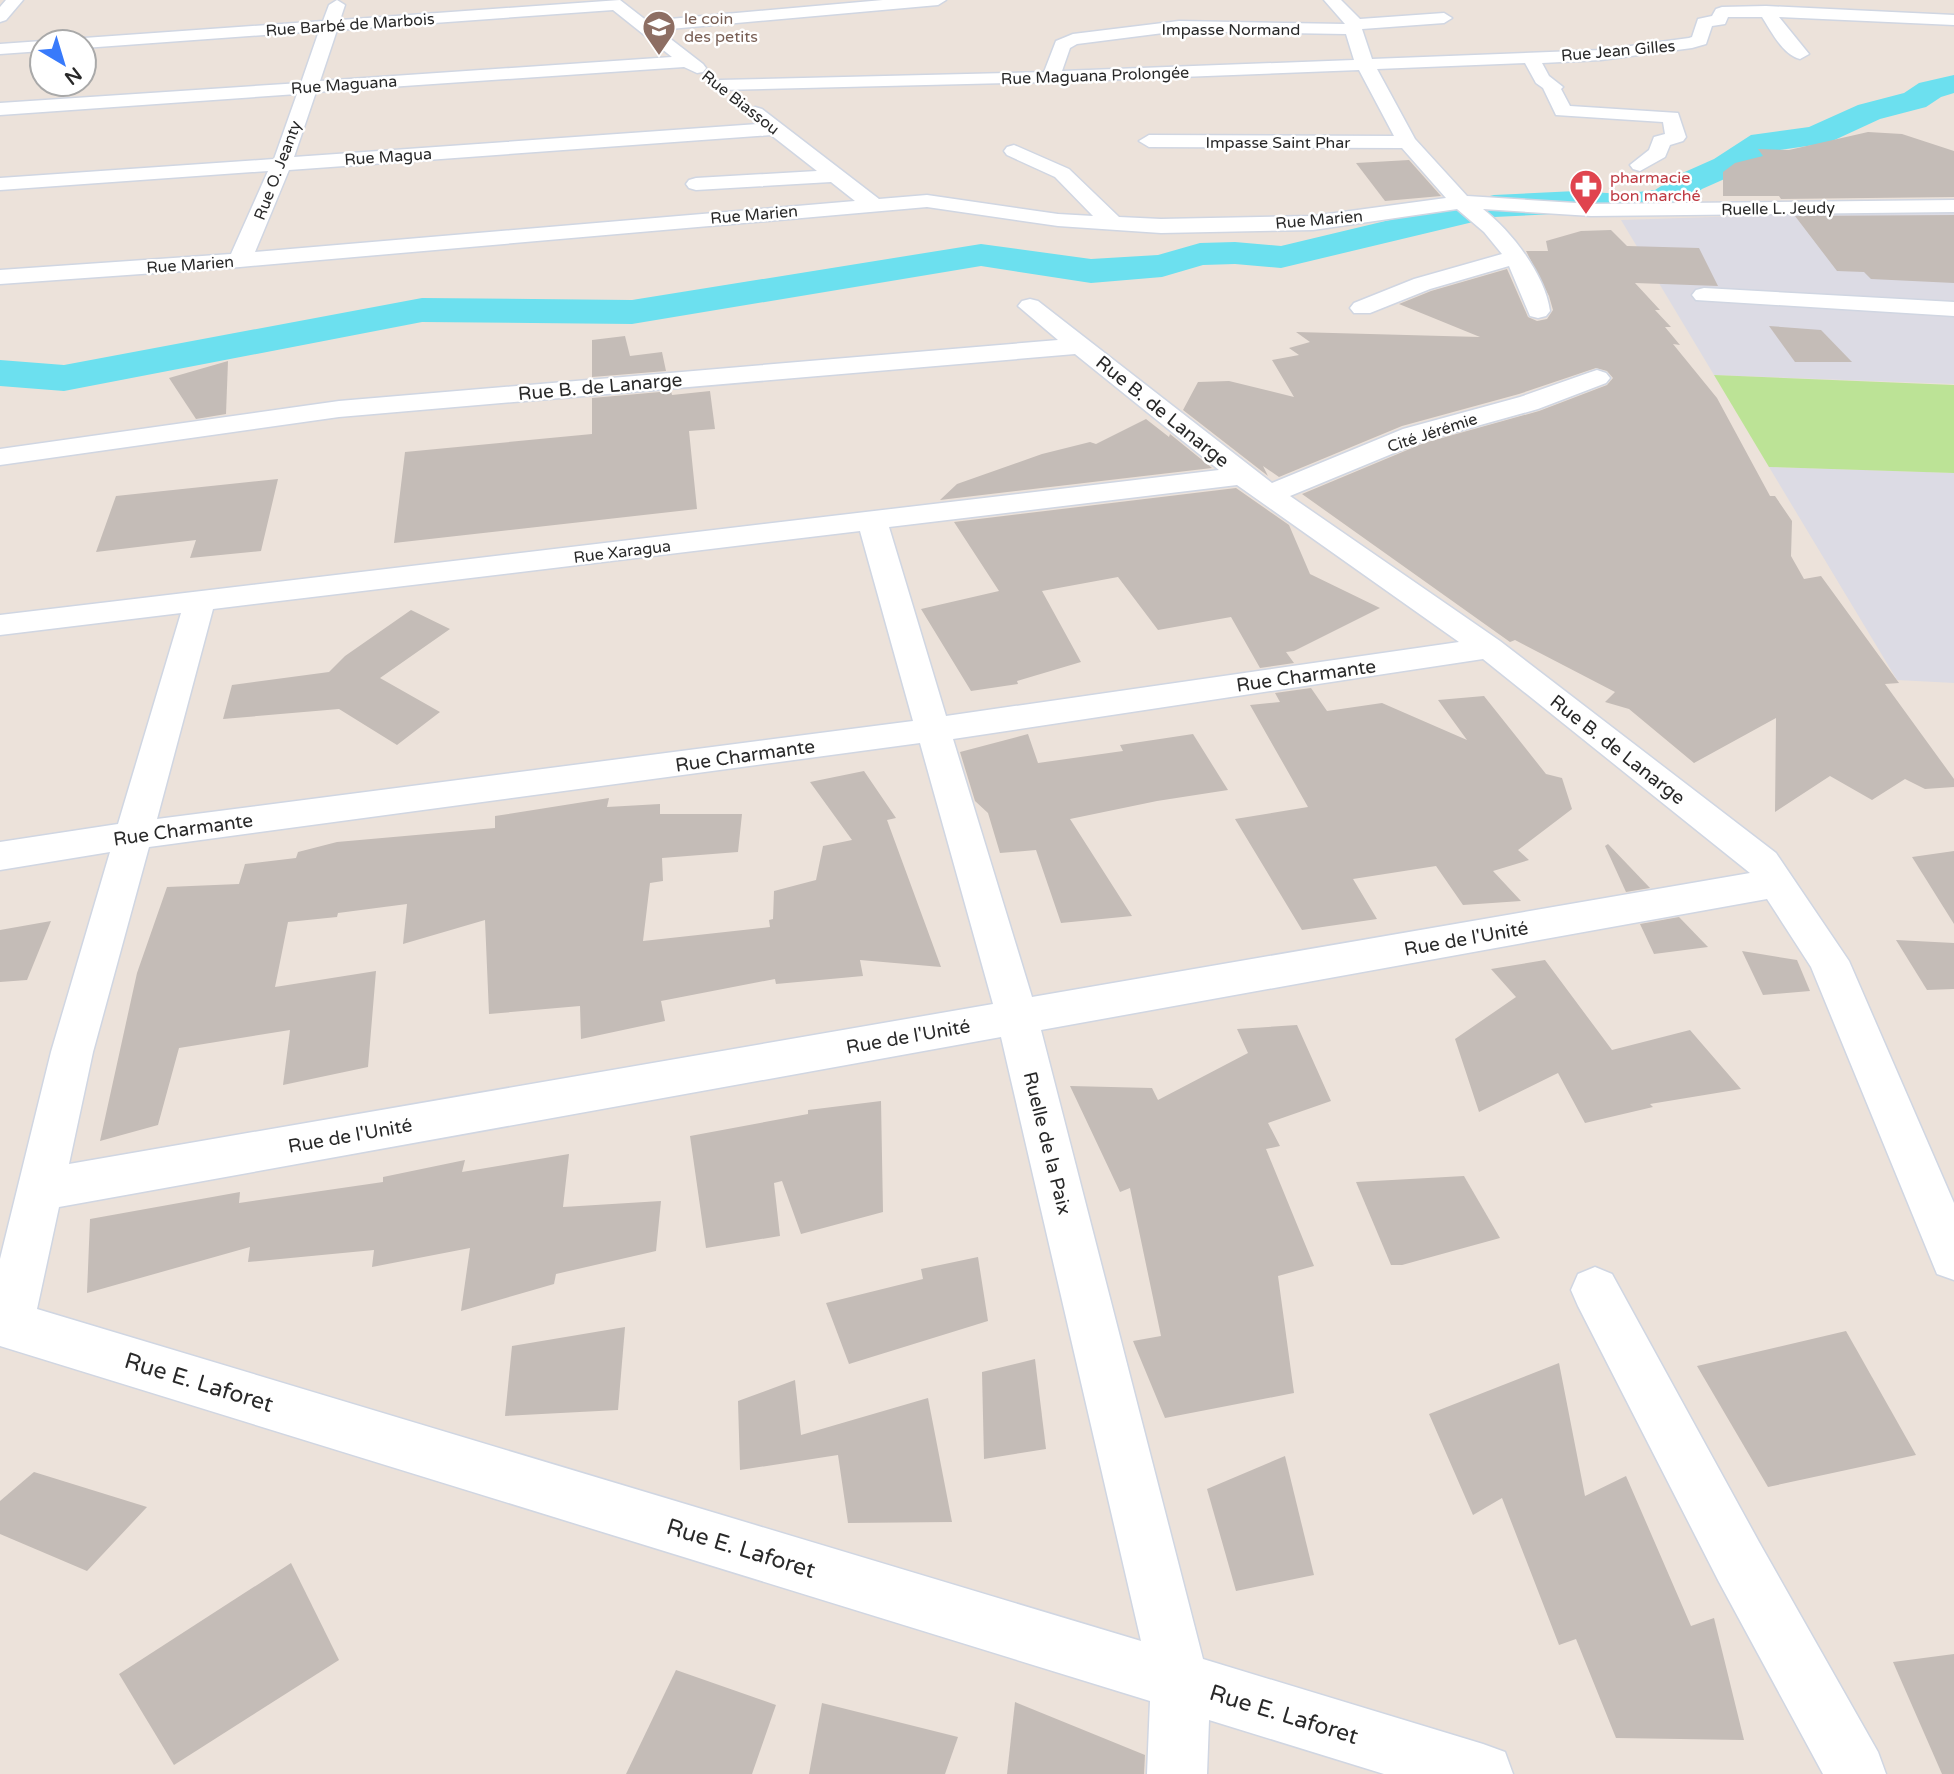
<svg xmlns="http://www.w3.org/2000/svg" width="1954" height="1774" viewBox="0 0 1954 1774" font-family="'Varela Round',sans-serif">
<style>
.industrial{fill:#dcdbe4}
.green{fill:#bce396}
.lines{fill:none;stroke-linecap:round;stroke-linejoin:round}
.river{fill:#6ce0ef;fill-rule:evenodd}
.building{fill:#c4bcb7}
.minor-casing{stroke:#d0d6e2;stroke-width:3}
.minor{fill:#fff;fill-rule:evenodd}
.labels{text-anchor:middle;stroke-width:5;stroke-linejoin:round;paint-order:stroke}
.far-education-label{font-size:16px;fill:#785e54;stroke:#fff;text-anchor:start}
.far-street-label{font-size:16px;fill:#292929;stroke:#fff}
.far-health-label{font-size:16px;fill:#be3a42;stroke:#fff;text-anchor:start}
.street-label{font-size:19px;fill:#292929;stroke:#fff}
.near-street-label{font-size:23px;fill:#292929;stroke:#fff}
</style>
<rect width="100%" height="100%" fill="#ece2da"/>
<!-- industrial -->
<g class="industrial">
<polygon points="1954,209 1954,384 1714,375 1621,220"/>
<polygon points="1769,467 1954,473 1954,683 1897,680"/>
</g>
<!-- green -->
<polygon class="green" points="1714,375 1954,385 1954,473 1769,467"/>
<g class="lines">
<!-- river -->
<polygon class="river" points="1954,75 1954,93 1941,97 1926,107 1880,119 1828,143 1772,151 1738,173 1702,189 1678,208 1622,216 1576,213 1494,217 1281,268 1235,264 1203,265 1162,277 1091,283 981,266 632,324 422,322 64,391 0,386 0,360 64,365 422,298 632,300 981,244 1091,259 1158,255 1200,243 1235,242 1281,246 1494,195 1576,191 1622,194 1655,190 1678,175 1714,159 1751,135 1809,127 1858,105 1904,93 1919,83"/>
</g>
<!-- building -->
<g class="building">
<polygon points="1868,132 1902,134 1954,151 1954,197 1781,199 1779,196 1723,196 1723,172 1735,163 1763,156 1758,149 1789,150"/>
<polygon points="1409,160 1441,196 1385,201 1356,163"/>
<polygon points="1954,215 1954,283 1871,279 1864,272 1837,271 1795,216"/>
<polygon points="1611,230 1627,246 1699,248 1718,286 1635,283 1660,310 1655,310 1671,327 1665,327 1680,345 1673,344 1717,398 1770,496 1775,496 1792,521 1791,556 1804,579 1821,576 1899,683 1885,684 1954,779 1954,787 1925,789 1905,779 1872,800 1830,776 1775,812 1776,718 1694,763 1629,709 1605,702 1615,692 1515,640 1510,642 1302,494 1424,443 1539,411 1607,385 1613,378 1607,371 1596,368 1519,394 1402,426 1279,477 1263,466 1268,476 1183,410 1198,382 1229,381 1294,397 1272,360 1299,355 1289,348 1310,342 1296,332 1480,337 1399,304 1431,291 1507,269 1528,317 1537,321 1547,319 1553,310 1549,296 1526,251 1548,251 1546,241 1581,231"/>
<polygon points="1769,326 1821,330 1852,362 1795,362"/>
<polygon points="625,336 630,356 662,352 666,371 592,377 592,340"/>
<polygon points="228,361 226,414 196,419 169,378"/>
<polygon points="671,391 672,395 710,391 715,429 689,431 697,509 394,543 405,452 592,434 592,398"/>
<polygon points="1146,419 1169,437 1170,434 1212,468 940,500 957,484 1042,454 1090,442 1096,444"/>
<polygon points="278,479 261,551 190,558 196,540 96,552 116,496"/>
<polygon points="1236,488 1289,525 1310,574 1380,608 1294,651 1286,652 1294,663 1260,668 1231,617 1158,630 1118,577 1042,591 1081,662 1017,681 1018,684 971,691 921,609 999,591 954,522"/>
<polygon points="411,610 450,629 380,678 440,712 397,745 339,709 223,719 232,685 329,672 345,656"/>
<polygon points="1311,688 1327,711 1382,703 1467,740 1438,700 1484,696 1546,774 1562,778 1572,809 1518,850 1529,860 1493,871 1521,901 1463,905 1436,866 1353,879 1377,919 1302,930 1235,819 1308,807 1250,705 1280,702 1275,693"/>
<polygon points="1028,734 1038,763 1123,751 1120,745 1193,734 1228,790 1157,801 1070,819 1132,916 1061,923 1036,850 1000,853 988,813 975,801 960,752"/>
<polygon points="864,771 896,818 887,820 941,967 860,960 863,976 776,984 775,979 661,1001 665,1021 581,1039 580,1006 489,1014 485,920 403,944 407,904 338,913 337,917 288,922 275,987 376,971 368,1067 283,1085 290,1030 179,1048 158,1125 100,1141 137,973 167,887 239,884 245,864 296,858 298,852 337,842 495,828 495,816 609,798 607,807 660,804 660,814 742,814 738,852 662,858 663,881 650,883 643,941 770,927 769,920 773,919 774,891 816,880 823,846 852,840 810,782"/>
<polygon points="1608,844 1650,888 1626,892 1605,846"/>
<polygon points="1954,851 1954,924 1912,857"/>
<polygon points="1679,917 1708,947 1654,954 1640,924"/>
<polygon points="51,921 27,980 0,982 0,930"/>
<polygon points="1896,940 1954,943 1954,989 1927,990"/>
<polygon points="1742,951 1797,960 1810,991 1763,995"/>
<polygon points="1545,960 1612,1050 1690,1030 1741,1089 1650,1104 1653,1107 1585,1123 1558,1073 1479,1112 1455,1039 1516,997 1491,969"/>
<polygon points="1297,1025 1331,1101 1268,1123 1280,1146 1266,1149 1314,1266 1278,1276 1294,1393 1165,1418 1133,1341 1161,1336 1130,1188 1120,1192 1070,1086 1152,1088 1158,1100 1248,1053 1237,1029"/>
<polygon points="881,1101 883,1212 801,1234 782,1181 774,1183 780,1236 706,1248 690,1136 808,1114 808,1110"/>
<polygon points="569,1154 563,1207 661,1201 656,1251 556,1274 554,1284 461,1311 470,1248 372,1267 374,1250 248,1262 250,1247 87,1293 90,1219 240,1192 239,1203 383,1182 383,1177 465,1160 462,1172"/>
<polygon points="1464,1176 1500,1238 1402,1265 1391,1265 1356,1182"/>
<polygon points="978,1257 988,1321 849,1364 826,1303 923,1279 921,1269"/>
<polygon points="625,1327 618,1410 505,1416 512,1346"/>
<polygon points="1846,1331 1916,1455 1768,1487 1697,1366"/>
<polygon points="1035,1359 1046,1449 984,1459 982,1372"/>
<polygon points="1559,1363 1585,1496 1626,1476 1691,1626 1714,1618 1744,1740 1616,1738 1576,1639 1559,1645 1502,1498 1473,1515 1429,1414"/>
<polygon points="795,1380 801,1435 928,1398 952,1522 848,1523 838,1455 740,1470 738,1401"/>
<polygon points="1285,1456 1314,1575 1236,1591 1207,1489"/>
<polygon points="34,1472 147,1507 87,1571 0,1534 0,1501"/>
<polygon points="291,1563 339,1660 174,1765 119,1674"/>
<polygon points="1954,1654 1954,1774 1942,1774 1893,1662"/>
<polygon points="676,1670 776,1705 752,1774 626,1774"/>
<polygon points="1015,1702 1145,1755 1144,1774 1007,1774"/>
<polygon points="822,1703 958,1737 945,1774 809,1774"/>
</g>
<g class="lines">
<defs>
<g id="minor">
<polygon points="6,0 23,0 6,20 0,22 0,7"/>
<path d="M 337,0 L 345,5 L 340,20 L 620,0 L 647,21 L 883,0 L 946,0 L 938,5 L 659,30 L 703,64 L 706,68 L 703,72 L 697,73 L 684,67 L 316,92 L 294,157 L 758,124 L 746,113 L 755,107 L 762,109 L 879,199 L 927,195 L 1058,214 L 1093,216 L 1055,177 L 1007,155 L 1004,151 L 1007,147 L 1014,145 L 1069,169 L 1119,217 L 1161,219 L 1313,216 L 1446,198 L 1402,148 L 1149,147 L 1139,141 L 1149,135 L 1394,136 L 1359,70 L 1051,82 L 720,90 L 711,85 L 720,80 L 1044,72 L 1056,41 L 1073,34 L 1179,21 L 1345,24 L 1324,0 L 1341,0 L 1360,19 L 1444,13 L 1452,18 L 1444,23 L 1362,29 L 1372,59 L 1601,50 L 1689,38 L 1692,37 L 1698,19 L 1712,16 L 1716,9 L 1722,7 L 1766,6 L 1954,15 L 1954,25 L 1779,17 L 1809,54 L 1800,59 C 1783,55 1771,31 1762,17 L 1728,17 L 1725,24 L 1712,26 L 1706,44 L 1692,48 L 1601,60 L 1542,63 L 1549,76 L 1563,87 L 1561,89 L 1570,106 L 1678,113 L 1686,137 L 1683,141 L 1670,145 L 1665,157 L 1640,171 L 1633,169 L 1630,165 L 1649,150 L 1654,137 L 1665,134 L 1663,122 L 1556,115 L 1543,88 L 1536,83 L 1525,63 L 1377,69 L 1415,139 L 1467,196 L 1591,204 L 1954,200 L 1954,212 L 1591,216 L 1483,209 C 1511,231 1545,274 1550,311 L 1546,316 L 1538,318 L 1530,316 L 1509,266 L 1430,289 L 1370,313 L 1354,313 L 1350,308 L 1354,303 L 1414,279 L 1502,254 L 1484,232 L 1457,209 L 1313,230 L 1161,233 L 1058,226 L 927,207 L 240,267 L 0,284 L 0,270 L 231,254 L 268,171 L 0,190 L 0,178 L 274,159 L 297,94 L 0,115 L 0,103 L 301,83 L 319,31 L 84,48 L 84,42 L 76,42 L 84,38 L 323,21 L 329,5 ZM 613,10 L 672,57 L 320,81 L 337,30 ZM 1179,31 L 1346,34 L 1354,60 L 1062,71 L 1070,48 L 1077,44 ZM 771,135 L 817,171 L 696,178 L 689,180 L 686,184 L 689,188 L 696,190 L 831,182 L 855,201 L 255,252 L 289,170 Z"/>
<polygon points="42,41 47,42 42,42 42,51 0,54 0,44"/>
<polygon points="1704,288 1954,302 1954,316 1696,300 1692,295 1696,290"/>
<path d="M 1030,299 L 1038,301 L 1272,483 L 1403,429 L 1520,397 L 1588,373 L 1597,370 L 1606,373 L 1610,378 L 1606,383 L 1538,409 L 1423,441 L 1290,496 L 1500,641 L 1776,853 L 1849,961 L 1954,1203 L 1954,1280 L 1937,1274 L 1811,967 L 1767,899 L 1041,1030 L 1203,1659 L 1483,1744 L 1505,1752 L 1513,1774 L 1384,1774 L 1209,1720 L 1207,1774 L 1147,1774 L 1150,1701 L 0,1346 L 0,1259 L 51,1052 L 110,852 L 0,870 L 0,842 L 118,824 L 181,613 L 0,635 L 0,615 L 1219,470 L 1075,354 L 339,417 L 0,465 L 0,449 L 339,401 L 1058,340 L 1018,306 L 1022,301 ZM 1237,485 L 1459,642 L 946,716 L 889,527 ZM 860,531 L 913,721 L 157,819 L 213,609 ZM 1483,659 L 1750,873 L 1032,997 L 953,739 ZM 920,743 L 993,1004 L 69,1164 L 93,1052 L 149,847 ZM 1001,1037 L 1141,1641 L 37,1309 L 59,1207 Z"/>
<polygon points="1595,1267 1612,1274 1759,1542 1878,1752 1886,1774 1823,1774 1719,1582 1578,1306 1571,1290 1578,1274"/>
</g>
</defs>
<!-- minor casing -->
<use href="#minor" class="minor-casing"/>
<!-- minor -->
<use href="#minor" class="minor"/>
</g>
<!-- icons -->
<defs>
<symbol id="school-pin" viewBox="-11 -11 22 30"><path d="M0 17L-7.5 6A9.5 9.5 0 1 1 7.5 6Z" fill="#8d6e63" stroke="#fff"/><path d="M0-5L7-2L0 1L-7-2ZM-4 1L0 2.5L4 1V4Q0 6-4 4Z" fill="#fff"/></symbol>
<symbol id="pharmacy-pin" viewBox="-11 -11 22 30"><path d="M0 17L-7.5 6A9.5 9.5 0 1 1 7.5 6Z" fill="#e0444e" stroke="#fff"/><path d="M-2-6h4v4h4v4h-4v4h-4v-4h-4v-4h4Z" fill="#fff"/></symbol>
</defs>
<g fill-rule="evenodd">
<use href="#school-pin" x="640" y="8" width="38" height="52"/>
<use href="#pharmacy-pin" x="1567" y="167" width="38" height="52"/>
</g>
<g class="labels">
<!-- far-education labels -->
<g class="far-education-label">
<text x="684" y="24">le coin<tspan x="684" dy="18">des petits</tspan></text>
</g>
<!-- far-street labels -->
<g class="far-street-label">
<text transform="translate(350 24) rotate(-4)" y="6">Rue Barbé de Marbois</text>
<text x="1231" y="35">Impasse Normand</text>
<text transform="translate(1618 50) rotate(-5)" y="6">Rue Jean Gilles</text>
<text transform="translate(1095 75) rotate(-2)" y="6">Rue Maguana Prolongée</text>
<text transform="translate(344 84) rotate(-4)" y="6">Rue Maguana</text>
<text transform="translate(741 102) rotate(38)" y="6">Rue Biassou</text>
<text x="1278" y="148">Impasse Saint Phar</text>
<text transform="translate(388 156) rotate(-4)" y="6">Rue Magua</text>
<text transform="translate(277 170) rotate(-69)" y="6">Rue O. Jeanty</text>
<text transform="translate(1778 208) rotate(-1)" y="6">Ruelle L. Jeudy</text>
<text transform="translate(754 214) rotate(-5)" y="6">Rue Marien</text>
<text transform="translate(1319 219) rotate(-5)" y="6">Rue Marien</text>
<text transform="translate(190 264) rotate(-4)" y="6">Rue Marien</text>
<text transform="translate(1432 432) rotate(-18)" y="6">Cité Jérémie</text>
<text transform="translate(622 551) rotate(-7)" y="6">Rue Xaragua</text>
</g>
<!-- far-health labels -->
<g class="far-health-label">
<text x="1610" y="183">pharmacie<tspan x="1610" dy="18">bon marché</tspan></text>
</g>
<!-- street labels -->
<g class="street-label">
<text transform="translate(600 386) rotate(-5)" y="7">Rue B. de Lanarge</text>
<text transform="translate(1163 411) rotate(39)" y="7">Rue B. de Lanarge</text>
<text transform="translate(1306 675) rotate(-8)" y="7">Rue Charmante</text>
<text transform="translate(1618 749) rotate(38)" y="7">Rue B. de Lanarge</text>
<text transform="translate(745 755) rotate(-8)" y="7">Rue Charmante</text>
<text transform="translate(183 829) rotate(-8)" y="7">Rue Charmante</text>
<text transform="translate(1466 938) rotate(-10)" y="7">Rue de l'Unité</text>
<text transform="translate(908 1036) rotate(-10)" y="7">Rue de l'Unité</text>
<text transform="translate(350 1135) rotate(-10)" y="7">Rue de l'Unité</text>
<text transform="translate(1048 1143) rotate(76)" y="7">Ruelle de la Paix</text>
</g>
<!-- near-street labels -->
<g class="near-street-label">
<text transform="translate(199 1382) rotate(17)" y="8">Rue E. Laforet</text>
<text transform="translate(741 1548) rotate(17)" y="8">Rue E. Laforet</text>
<text transform="translate(1284 1714) rotate(17)" y="8">Rue E. Laforet</text>
</g>
</g>
<!-- north arrow -->
<g transform="translate(63 63) rotate(142)"><circle r="33" fill="#ffffff" stroke="#a9a9a9" stroke-width="2"/>
<path d="M0-5L12 26L0 18L-12 26Z" fill="#387afb"/>
<text y="-10" font-size="19" font-weight="bold" text-anchor="middle" fill="#292929">N</text>
</g>
</svg>
